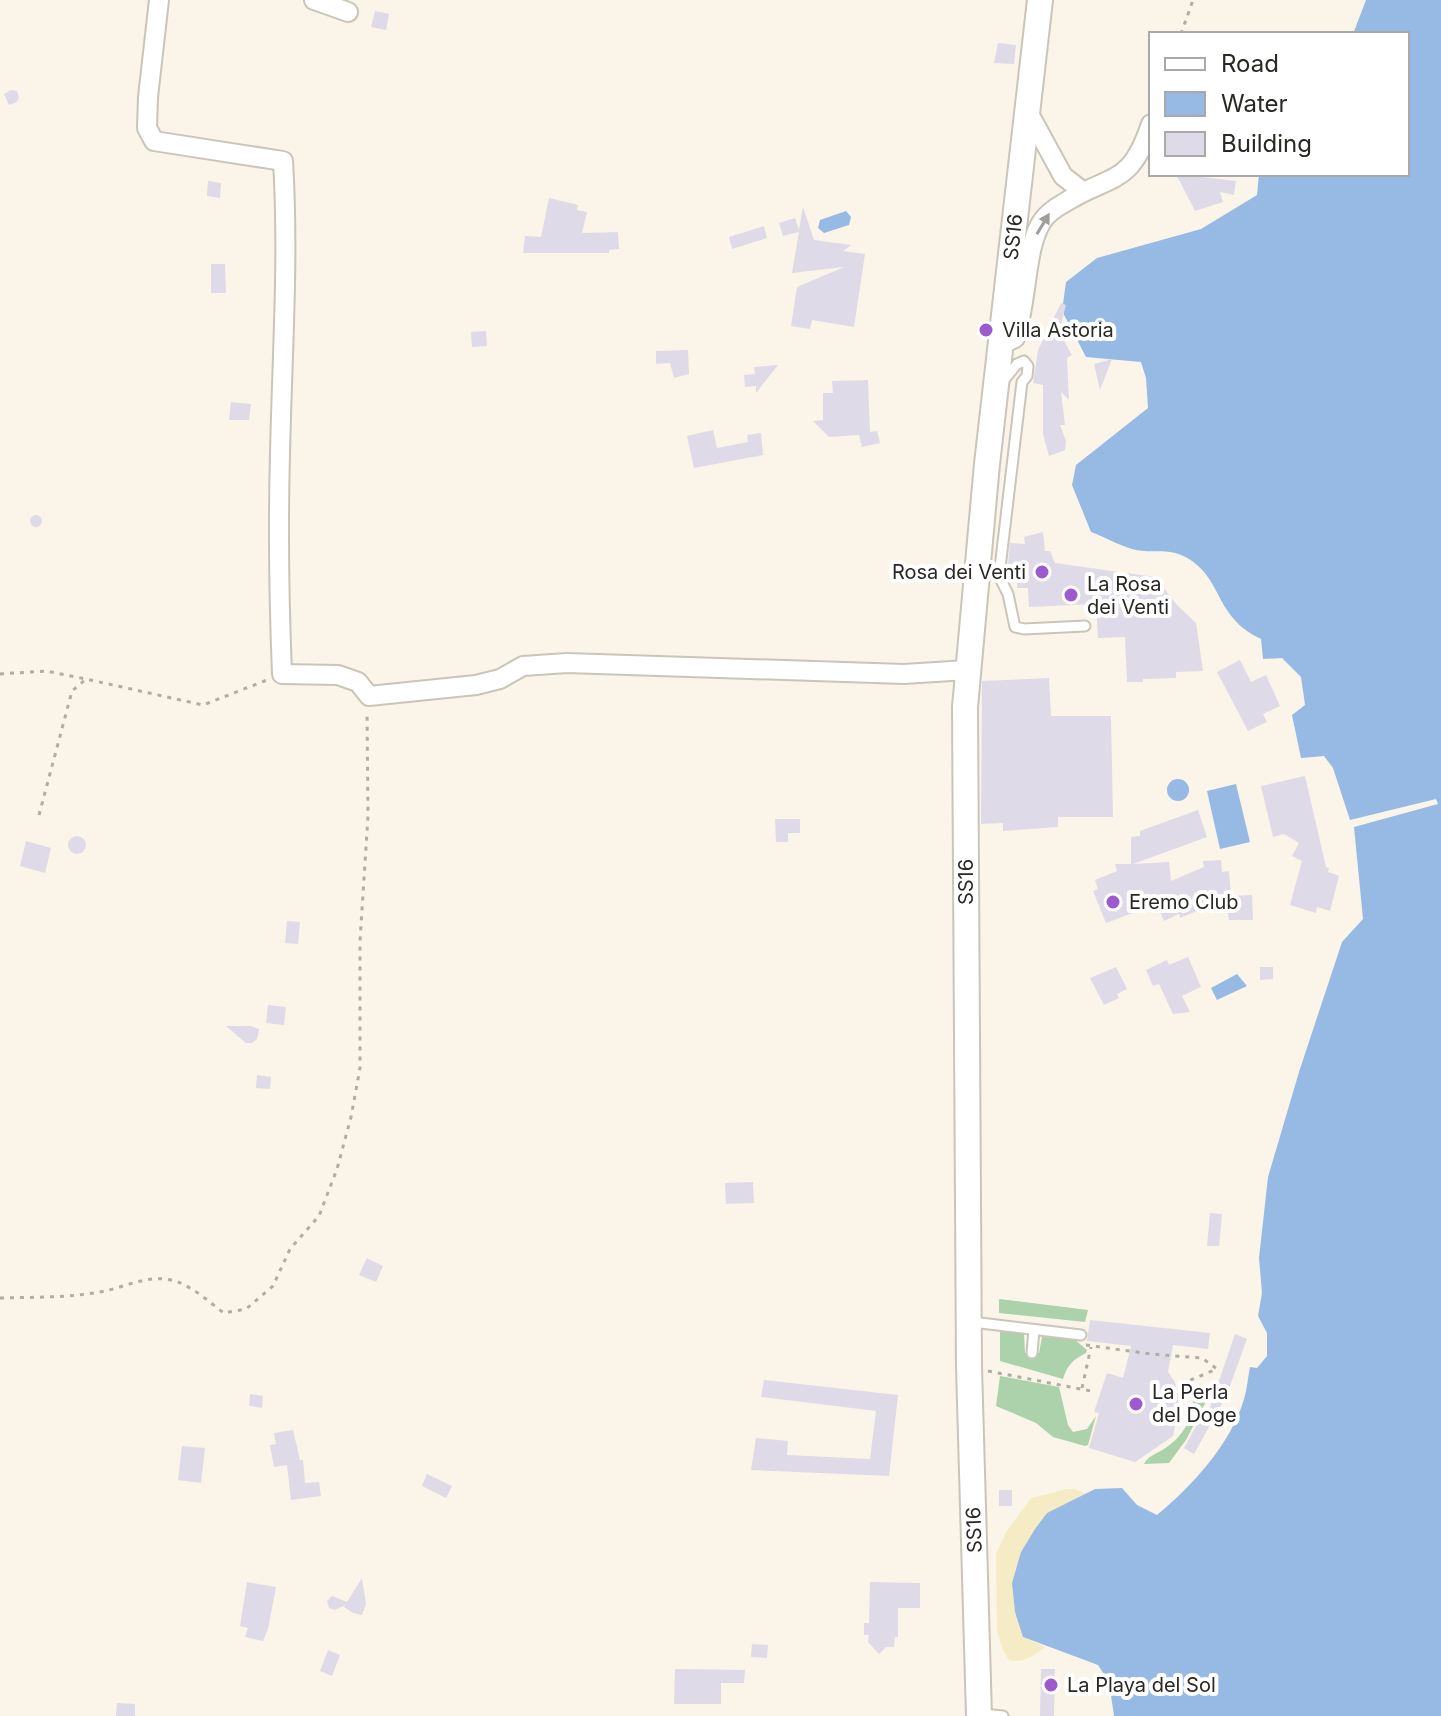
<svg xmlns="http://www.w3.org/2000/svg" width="1441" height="1716" viewBox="0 0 1441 1716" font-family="Inter,sans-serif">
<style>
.green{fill:#abd2aa}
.sand{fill:#f5ecc6}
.water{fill:#97bae4}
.building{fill:#dfdae7}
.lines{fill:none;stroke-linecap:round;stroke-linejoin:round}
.lane-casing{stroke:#cac5b9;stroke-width:13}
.street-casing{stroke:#cac5b9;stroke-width:22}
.secondary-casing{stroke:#cac5b9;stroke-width:28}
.path{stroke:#b0ada2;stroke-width:3;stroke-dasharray:4 6;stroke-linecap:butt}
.lane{stroke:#fff;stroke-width:9}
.street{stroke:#fff;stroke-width:18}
.secondary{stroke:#fff;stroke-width:24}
.oneway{fill:#9f9e9c}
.poi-dot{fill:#9d59ce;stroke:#fff;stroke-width:3}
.labels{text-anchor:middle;stroke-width:8;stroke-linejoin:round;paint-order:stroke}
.street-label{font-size:20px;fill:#292823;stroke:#fff}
.poi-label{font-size:20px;fill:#292823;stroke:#fff;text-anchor:start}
</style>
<rect width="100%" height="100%" fill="#faf5e8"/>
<!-- green -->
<g class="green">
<polygon points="999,1299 1088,1310 1085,1322 999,1313"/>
<path d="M 1000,1331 L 1024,1333 L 1025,1353 L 1039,1353 L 1042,1337 L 1074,1339 L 1087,1350 L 1086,1353 C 1073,1360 1068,1364 1063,1379 L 1000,1361 Z"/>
<polygon points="1000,1376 1059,1387 1068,1425 1073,1432 1087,1429 1096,1416 1088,1445 1085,1446 1053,1437 1036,1423 996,1406"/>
<path d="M 1200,1384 L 1213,1388 L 1186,1440 L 1169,1463 L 1144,1464 C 1148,1456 1156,1454 1164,1449 C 1186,1435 1198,1411 1191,1386 Z"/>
</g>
<!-- sand -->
<path class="sand" d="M 1067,1489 L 1075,1489 L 1086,1494 L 1047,1513 L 1023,1637 L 1045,1647 C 1034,1655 1023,1664 1009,1660 L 1002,1648 L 997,1630 L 996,1554 L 1006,1532 L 1031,1498 Z"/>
<!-- water -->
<g class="water">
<path d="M 1366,0 L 1441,0 L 1441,1716 L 1114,1716 L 1109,1682 L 1098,1665 L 1023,1637 L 1015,1612 L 1012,1583 L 1021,1552 L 1035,1529 L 1047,1513 L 1095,1489 L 1122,1488 L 1137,1505 L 1157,1515 C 1192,1486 1231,1444 1244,1399 C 1247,1389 1248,1377 1250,1367 L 1257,1368 L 1267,1356 L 1267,1333 L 1258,1316 L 1262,1293 L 1259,1258 L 1268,1177 L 1299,1072 L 1342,942 L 1363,919 L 1354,827 L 1438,804 L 1436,799 L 1350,820 L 1333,768 L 1324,756 L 1301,758 L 1292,715 L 1305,705 L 1301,677 L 1282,658 L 1263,659 L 1261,639 C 1216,618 1223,583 1192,561 C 1170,545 1153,555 1132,549 C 1118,545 1105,537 1091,532 L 1072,485 L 1076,465 L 1148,408 L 1146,378 L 1141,362 L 1086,357 L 1062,311 L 1066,282 L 1097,258 L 1201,229 L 1257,195 L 1259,174 L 1407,174 L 1407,34 L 1353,34 Z"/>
<polygon points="846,211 851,217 849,225 824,233 818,228 820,220"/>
<circle cx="1178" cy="790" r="11"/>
<polygon points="1236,784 1250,842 1220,849 1207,791"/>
<polygon points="1237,974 1247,986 1217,1000 1211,988"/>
</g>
<!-- building -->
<g class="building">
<polygon points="375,11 389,14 386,30 371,27"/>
<polygon points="998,43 1016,45 1014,64 994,63"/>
<polygon points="11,90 17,91 19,97 17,102 9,105 4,94"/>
<polygon points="1176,174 1236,181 1234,195 1220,192 1223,202 1195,211"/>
<polygon points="208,181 221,183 220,198 207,196"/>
<polygon points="549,198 578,205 577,210 587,212 582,233 618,232 619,249 609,250 609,253 523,253 525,236 541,237"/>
<polygon points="803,207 814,240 851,245 843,251 865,254 854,327 812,320 810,329 791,326 797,287 844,267 792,273 799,232 783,236 779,223 795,218 799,230"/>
<polygon points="764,226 767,238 732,249 729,237"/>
<polygon points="211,264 225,264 226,293 211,293"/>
<polygon points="1061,303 1066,305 1059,332 1072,355 1067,358 1069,400 1061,392 1065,425 1060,425 1066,441 1065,450 1049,456 1043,434 1043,385 1033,383 1038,350"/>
<polygon points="486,331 487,346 472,347 471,332"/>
<polygon points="688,350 689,374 674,378 670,363 656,364 656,351"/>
<polygon points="1112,359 1100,390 1094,364"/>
<polygon points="778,365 756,393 756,386 745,387 744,375 755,374 754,367"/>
<polygon points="868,380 870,432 877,431 880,443 862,447 859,435 829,437 813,421 823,420 823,393 833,393 832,381"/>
<polygon points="231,402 251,404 249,420 229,420"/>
<polygon points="713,430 717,448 748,442 747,435 761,433 763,455 694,468 687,436"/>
<circle cx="36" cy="521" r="6"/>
<polygon points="1043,532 1045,551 1050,551 1055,563 1155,577 1177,605 1196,623 1203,671 1176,672 1176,678 1143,679 1143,682 1127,682 1125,637 1098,638 1096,604 1029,607 1028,588 1017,588 1017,580 1009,579 1007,575 1010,543 1025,544 1024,537"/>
<polygon points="1240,660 1251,682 1266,675 1280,706 1263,714 1267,722 1248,731 1217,672"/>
<polygon points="1049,678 1051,716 1111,716 1113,817 1058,817 1058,827 1003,831 1003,823 981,824 982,681"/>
<polygon points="1305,776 1326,867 1329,868 1328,872 1339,876 1330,911 1317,907 1316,913 1290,905 1302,861 1292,856 1299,843 1284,834 1273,837 1261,786"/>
<polygon points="1198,810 1207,837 1133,864 1169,862 1171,881 1204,867 1203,861 1221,860 1222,872 1229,871 1231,896 1252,895 1253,920 1229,920 1226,899 1180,918 1179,914 1164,921 1157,904 1106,923 1093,891 1098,889 1095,880 1117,871 1115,864 1131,864 1131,837 1140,836 1140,831"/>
<polygon points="775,819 800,819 800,833 788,833 788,842 776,842"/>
<circle cx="77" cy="845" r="9"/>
<polygon points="26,841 51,848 45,873 20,866"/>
<polygon points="287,921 300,922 298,944 285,943"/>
<polygon points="1188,957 1201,987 1182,996 1190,1012 1173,1014 1159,984 1153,986 1146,970 1167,960 1169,965"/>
<polygon points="1116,967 1127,989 1117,994 1119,998 1104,1005 1090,978"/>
<polygon points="1260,967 1273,967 1273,979 1260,980"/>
<polygon points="268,1005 286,1007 284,1025 266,1023"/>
<polygon points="226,1026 251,1026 259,1029 257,1039 252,1043 246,1043"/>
<polygon points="257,1075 271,1077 270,1089 256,1088"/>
<polygon points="753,1182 754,1203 726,1204 725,1183"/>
<polygon points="1210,1213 1222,1214 1219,1246 1207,1246"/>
<polygon points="367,1258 383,1266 376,1282 359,1275"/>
<polygon points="1090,1320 1210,1333 1208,1349 1173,1345 1168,1372 1175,1382 1179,1405 1173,1436 1135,1462 1089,1448 1099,1413 1094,1412 1107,1373 1123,1378 1131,1346 1087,1341"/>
<polygon points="1235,1334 1247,1339 1227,1394 1194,1454 1184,1448 1201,1417 1206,1419"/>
<polygon points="764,1380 898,1395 889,1476 751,1470 756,1438 788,1441 787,1455 870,1459 876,1411 761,1397"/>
<polygon points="250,1394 263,1396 262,1408 249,1406"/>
<polygon points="293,1430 300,1460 303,1460 305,1483 319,1482 321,1496 291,1500 287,1465 274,1467 270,1445 276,1444 274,1433"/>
<polygon points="182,1446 205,1448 201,1483 178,1480"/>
<polygon points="427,1474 452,1486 446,1498 422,1486"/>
<rect x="999" y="1490" width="13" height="16"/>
<polygon points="362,1578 366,1604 362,1615 353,1613 344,1607 345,1605 335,1610 329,1608 327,1601 332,1596 347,1602"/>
<polygon points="247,1582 276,1587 268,1629 263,1641 245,1637 248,1628 240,1626"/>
<polygon points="870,1582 920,1583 920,1608 898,1608 898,1637 895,1637 894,1647 886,1647 879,1654 868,1642 869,1635 864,1635 864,1623 869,1623"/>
<polygon points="752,1644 768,1645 767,1658 751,1657"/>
<polygon points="328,1650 340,1655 332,1676 320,1671"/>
<polygon points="675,1669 745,1670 744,1683 721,1683 721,1704 674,1704"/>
<polygon points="1041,1669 1055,1669 1054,1716 1040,1716"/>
<polygon points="117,1703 135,1704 135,1716 116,1716"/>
</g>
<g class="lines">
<defs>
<g id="lane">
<polyline points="1004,380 1017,364 1024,361 1028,366 1027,376 1022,382 999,576 1008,594 1015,627 1024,629 1085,626"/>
<polyline points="972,1322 1081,1335"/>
<polyline points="1032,1353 1034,1330"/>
<polyline points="982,1714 1003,1716"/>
</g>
<g id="street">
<path d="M 159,0 L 148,97 L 147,128 L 154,141 L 283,161 C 289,259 282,356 280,454 C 278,527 279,600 282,674 L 338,675 L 358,682 L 369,696 L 476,685 L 500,679 L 523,666 L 567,663 L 904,674 L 967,670"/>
<polyline points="314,0 348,12"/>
<polyline points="1027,110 1063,176 1082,191"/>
<path d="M 1001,345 L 1015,338 C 1027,304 1025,249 1041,223 C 1046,214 1055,208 1064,203 C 1112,173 1130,187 1151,124"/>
</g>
<polyline id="secondary" points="979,1716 969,1367 965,707 987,464 1040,0"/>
</defs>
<!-- lane casing -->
<use href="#lane" class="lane-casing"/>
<!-- street casing -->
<use href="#street" class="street-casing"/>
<!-- secondary casing -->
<use href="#secondary" class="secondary-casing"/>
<!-- path -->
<g class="path">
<polyline points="1181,34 1193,0"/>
<polyline points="0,674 46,671 86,679"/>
<polyline points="39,815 72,691 86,679 203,705 267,680"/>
<path d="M 0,1298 C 35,1297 71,1298 105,1291 C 127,1286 148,1275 171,1280 C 190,1284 209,1302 224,1313 L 246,1309 L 273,1286 L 290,1249 L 319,1216 L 337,1169 L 351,1117 L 360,1068 L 360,941 L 368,816 L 367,712"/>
<polyline points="1086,1345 1151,1354 1202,1358 1217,1369"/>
<polyline points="988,1371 1096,1392"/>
<polyline points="1181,1384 1217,1369"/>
<polyline points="1082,1388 1091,1347"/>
</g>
<!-- lane -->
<use href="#lane" class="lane"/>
<!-- street -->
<use href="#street" class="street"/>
<!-- secondary -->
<use href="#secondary" class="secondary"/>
</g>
<!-- one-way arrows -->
<defs><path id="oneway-solid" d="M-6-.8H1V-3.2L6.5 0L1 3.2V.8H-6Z" transform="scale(2)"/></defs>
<use class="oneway" href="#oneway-solid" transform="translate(1043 224) rotate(-59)"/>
<!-- markers -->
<g class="poi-dot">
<circle cx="986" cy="330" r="8"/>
<circle cx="1042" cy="572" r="8"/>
<circle cx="1071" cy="595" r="8"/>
<circle cx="1113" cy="902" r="8"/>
<circle cx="1136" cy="1404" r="8"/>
<circle cx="1051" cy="1685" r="8"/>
</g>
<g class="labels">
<!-- street labels -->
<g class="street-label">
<text transform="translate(1013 237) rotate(-84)" y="7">SS16</text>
<text transform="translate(966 882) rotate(-90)" y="7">SS16</text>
<text transform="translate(974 1530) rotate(-92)" y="7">SS16</text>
</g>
<!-- poi labels -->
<g class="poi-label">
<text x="1002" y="337">Villa Astoria</text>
<text x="1026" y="579" text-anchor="end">Rosa dei Venti</text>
<text x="1087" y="591">La Rosa<tspan x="1087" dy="23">dei Venti</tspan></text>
<text x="1129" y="909">Eremo Club</text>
<text x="1152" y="1399">La Perla<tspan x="1152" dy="23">del Doge</tspan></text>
<text x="1067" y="1692">La Playa del Sol</text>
</g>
</g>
<!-- legend -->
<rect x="1149" y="32" width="260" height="144" fill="#ffffff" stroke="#a9a9a7" stroke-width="2"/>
<rect x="1165" y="58" width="40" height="12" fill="#ffffff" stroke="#a9a9a7" stroke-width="2"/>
<text x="1221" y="72" font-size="24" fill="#292823">Road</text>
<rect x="1165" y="92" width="40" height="24" fill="#97bae4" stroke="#a9a9a7" stroke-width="2"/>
<text x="1221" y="112" font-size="24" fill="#292823">Water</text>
<rect x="1165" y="132" width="40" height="24" fill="#dfdae7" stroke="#a9a9a7" stroke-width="2"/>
<text x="1221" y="152" font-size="24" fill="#292823">Building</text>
</svg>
